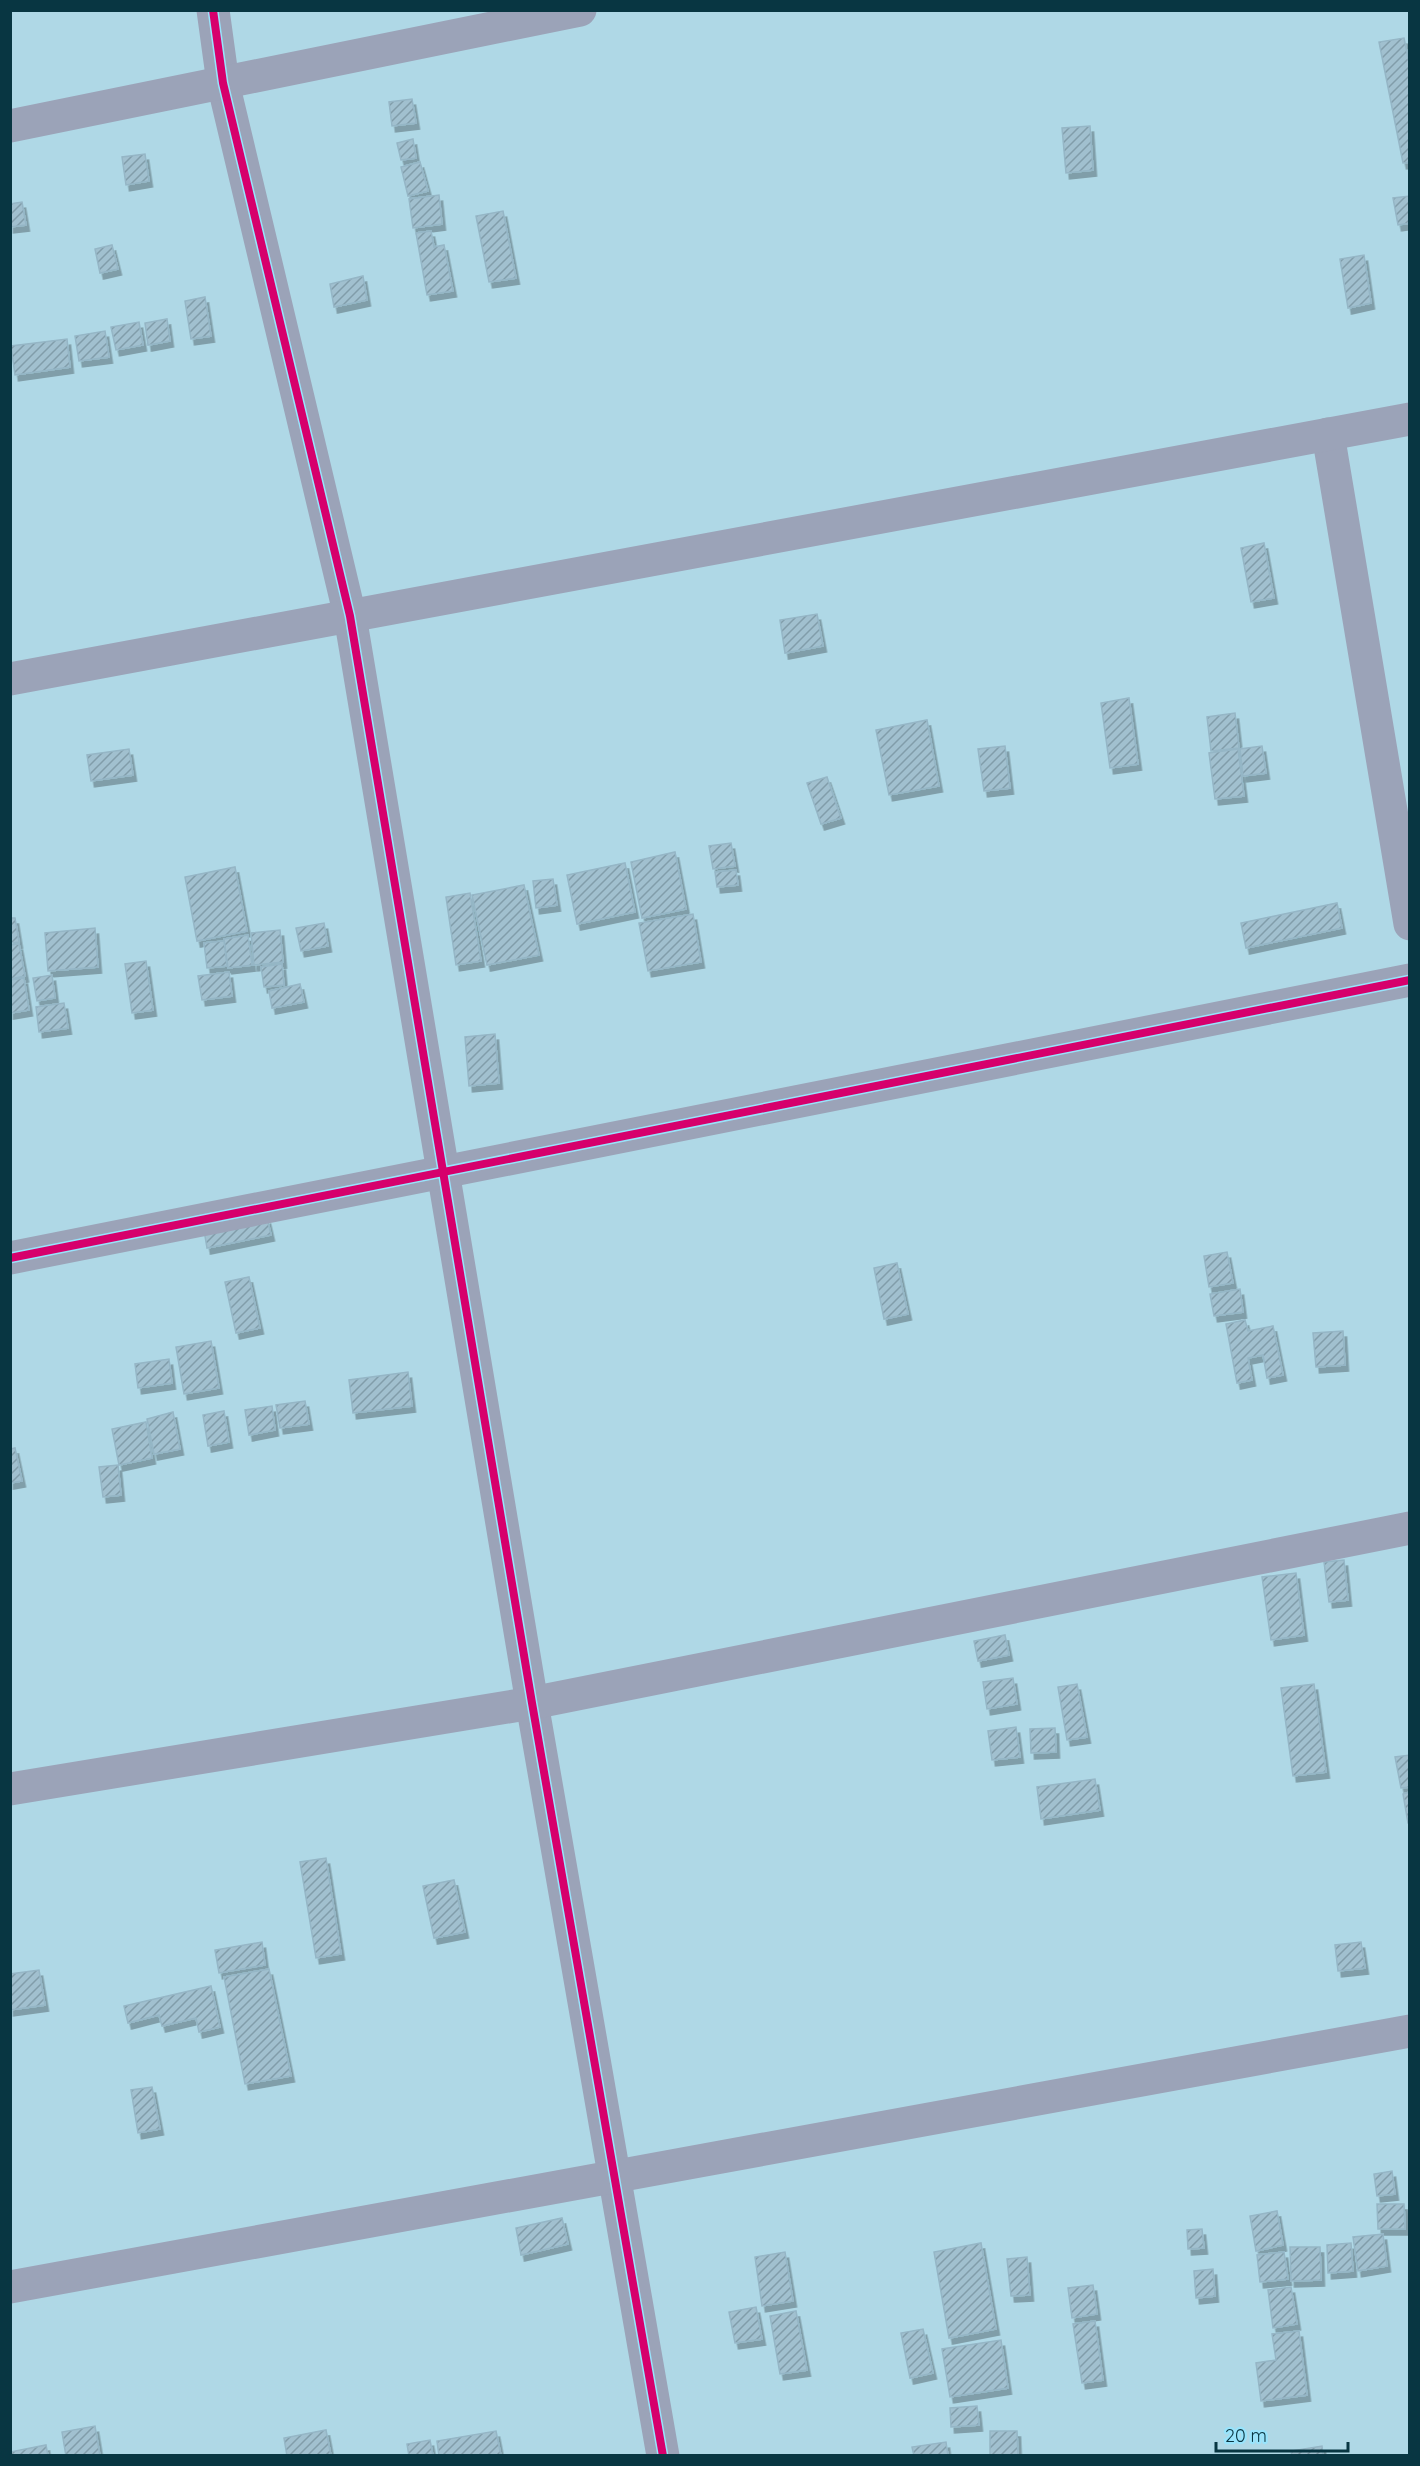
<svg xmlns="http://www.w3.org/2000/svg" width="1420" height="2466" viewBox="0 0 1420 2466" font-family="Quicksand,sans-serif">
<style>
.building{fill:url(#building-hatch);stroke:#95b6c6;stroke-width:1.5;filter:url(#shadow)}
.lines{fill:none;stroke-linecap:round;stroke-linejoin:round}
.minor{stroke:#9ba3b8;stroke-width:33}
.tertiary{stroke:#9ba3b8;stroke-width:33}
.cycleway-casing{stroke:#98e4fc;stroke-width:11}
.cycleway{stroke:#d6006c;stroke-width:8}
</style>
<defs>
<pattern id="building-hatch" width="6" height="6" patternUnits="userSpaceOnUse" patternTransform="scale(1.5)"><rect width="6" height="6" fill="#a1c0cf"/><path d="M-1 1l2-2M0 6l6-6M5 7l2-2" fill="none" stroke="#819daa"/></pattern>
<filter id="shadow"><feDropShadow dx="3.5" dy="6" stdDeviation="0" flood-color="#0004"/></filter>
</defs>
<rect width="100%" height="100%" fill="#afd8e6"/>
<!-- building -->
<g class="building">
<polygon points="1404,38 1410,67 1410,162 1403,163 1379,42"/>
<polygon points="412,99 416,123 392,126 389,102"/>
<polygon points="1090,126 1093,170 1066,173 1062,128"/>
<polygon points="413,139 416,158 401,160 397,143"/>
<polygon points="145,154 149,181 126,185 122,157"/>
<polygon points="420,162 428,191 408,196 401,167"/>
<polygon points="439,195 442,224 413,228 409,199"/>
<polygon points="1410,196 1410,223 1398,225 1393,198"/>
<polygon points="22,202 26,225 10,227 10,204"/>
<polygon points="503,211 516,278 489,282 476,216"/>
<polygon points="431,231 434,247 444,245 453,291 427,295 416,233"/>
<polygon points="112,245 118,269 100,273 95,249"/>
<polygon points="1364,255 1371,303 1348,308 1340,259"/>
<polygon points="363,276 367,300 334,307 330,284"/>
<polygon points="205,297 211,336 191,339 185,301"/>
<polygon points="167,319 170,341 148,345 145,323"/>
<polygon points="139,322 143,345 116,350 111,327"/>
<polygon points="105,331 109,357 79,361 75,336"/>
<polygon points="67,339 70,367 15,375 11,346"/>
<polygon points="1264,543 1274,598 1251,602 1241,548"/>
<polygon points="817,614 823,646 785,653 780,620"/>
<polygon points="1129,698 1138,764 1110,768 1101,703"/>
<polygon points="1235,713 1239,748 1211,751 1207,717"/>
<polygon points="927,720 939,786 889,795 876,730"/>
<polygon points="1005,746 1010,788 984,791 978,749"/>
<polygon points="1262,746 1266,773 1243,776 1240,749"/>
<polygon points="129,749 133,775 91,781 87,755"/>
<polygon points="1238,749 1244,796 1215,799 1209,753"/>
<polygon points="827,777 841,818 821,824 807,783"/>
<polygon points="731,843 735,866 713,869 709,846"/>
<polygon points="675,852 686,909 642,918 631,862"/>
<polygon points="625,863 635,912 577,924 567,875"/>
<polygon points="235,867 247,931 197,941 185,877"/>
<polygon points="736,870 738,885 717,887 715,872"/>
<polygon points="553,879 557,905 536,908 533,881"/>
<polygon points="524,885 539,955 487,965 472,895"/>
<polygon points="470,893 481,961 456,965 446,897"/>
<polygon points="1337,903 1342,928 1246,948 1241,923"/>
<polygon points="693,914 701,962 648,971 639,923"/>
<polygon points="10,918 15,918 19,942 10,943"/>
<polygon points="324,923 328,946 301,951 296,928"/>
<polygon points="95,928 98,967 48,971 45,933"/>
<polygon points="280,930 283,962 254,965 251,933"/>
<polygon points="248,935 252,965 228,968 224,939"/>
<polygon points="224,941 227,966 207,968 204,943"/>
<polygon points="19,944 25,976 10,979 10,945"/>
<polygon points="146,961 153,1010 132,1013 125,964"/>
<polygon points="282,964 284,985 264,987 261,967"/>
<polygon points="229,972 232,996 202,1000 198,976"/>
<polygon points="52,975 55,998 37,1001 33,978"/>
<polygon points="24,978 29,1010 10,1013 10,980"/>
<polygon points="300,984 304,1002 272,1008 269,991"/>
<polygon points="64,1003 68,1028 39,1032 36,1007"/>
<polygon points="495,1034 499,1083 469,1086 465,1037"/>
<polygon points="267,1218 271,1235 207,1248 204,1230"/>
<polygon points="1227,1252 1233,1283 1209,1287 1204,1256"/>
<polygon points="897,1263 908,1314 884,1319 874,1268"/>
<polygon points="249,1277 260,1328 236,1333 225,1282"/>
<polygon points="1240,1289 1243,1312 1214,1316 1210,1294"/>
<polygon points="1245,1320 1248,1331 1273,1326 1283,1375 1267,1378 1263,1355 1248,1358 1252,1380 1237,1383 1226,1324"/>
<polygon points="1343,1331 1345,1365 1316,1367 1313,1333"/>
<polygon points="211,1341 219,1388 184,1394 176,1347"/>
<polygon points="169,1359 172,1383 138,1388 135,1364"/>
<polygon points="408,1372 412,1406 353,1413 349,1380"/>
<polygon points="305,1401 309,1424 280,1428 276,1405"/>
<polygon points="272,1406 275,1430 249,1435 245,1410"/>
<polygon points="224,1411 229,1442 208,1446 203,1415"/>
<polygon points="173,1412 180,1449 154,1454 147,1419"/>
<polygon points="146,1422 152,1458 119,1465 112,1429"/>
<polygon points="15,1448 22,1481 10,1483 10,1449"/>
<polygon points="118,1465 121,1495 103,1497 99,1467"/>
<polygon points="1344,1560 1348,1600 1329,1602 1324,1562"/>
<polygon points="1296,1573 1304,1635 1271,1640 1262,1577"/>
<polygon points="1005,1635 1009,1655 978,1661 974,1641"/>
<polygon points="1013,1678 1017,1704 987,1709 983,1682"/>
<polygon points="1077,1684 1087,1737 1067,1740 1058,1687"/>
<polygon points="1314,1684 1326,1772 1293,1776 1281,1688"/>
<polygon points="1016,1727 1020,1757 992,1760 988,1731"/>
<polygon points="1055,1728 1056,1752 1031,1753 1030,1729"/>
<polygon points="1410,1755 1410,1787 1401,1788 1395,1757"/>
<polygon points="1095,1779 1100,1810 1041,1819 1037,1787"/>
<polygon points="1410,1792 1410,1823 1408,1823 1403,1794"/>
<polygon points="326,1858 341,1954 316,1958 300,1862"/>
<polygon points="454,1880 465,1932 434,1938 423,1886"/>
<polygon points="262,1942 265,1965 219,1973 215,1950"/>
<polygon points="1361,1942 1365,1968 1338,1971 1335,1945"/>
<polygon points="269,1969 291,2076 245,2084 224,1977"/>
<polygon points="39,1970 45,2005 10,2010 10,1974"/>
<polygon points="211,1986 220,2027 199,2032 196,2018 162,2026 159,2015 128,2023 124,2006"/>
<polygon points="152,2087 160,2129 138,2133 131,2090"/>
<polygon points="1392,2171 1395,2194 1377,2196 1374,2174"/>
<polygon points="1377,2204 1404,2204 1405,2229 1378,2229"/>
<polygon points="1277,2211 1283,2245 1256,2251 1250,2216"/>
<polygon points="562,2218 568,2244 521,2255 516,2228"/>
<polygon points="1202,2229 1204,2248 1188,2249 1187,2230"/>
<polygon points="1383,2234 1387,2266 1358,2271 1353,2237"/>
<polygon points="981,2243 996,2329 949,2338 934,2252"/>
<polygon points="1351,2243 1353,2271 1328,2273 1327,2245"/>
<polygon points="1290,2247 1320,2247 1321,2280 1291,2281"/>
<polygon points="785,2252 793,2301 762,2306 755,2257"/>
<polygon points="1284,2252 1288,2279 1260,2282 1257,2255"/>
<polygon points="1027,2257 1030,2295 1011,2296 1007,2259"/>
<polygon points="1213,2269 1215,2296 1196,2298 1194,2271"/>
<polygon points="1093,2285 1097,2314 1072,2318 1068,2288"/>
<polygon points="1291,2287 1297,2324 1273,2328 1268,2290"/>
<polygon points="756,2307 762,2339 735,2343 729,2312"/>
<polygon points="796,2311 807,2370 780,2374 770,2316"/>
<polygon points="1095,2321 1103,2380 1082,2383 1073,2324"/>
<polygon points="923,2329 933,2373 910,2378 901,2333"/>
<polygon points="1299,2331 1307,2395 1261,2401 1256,2363 1276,2360 1272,2334"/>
<polygon points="1001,2340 1008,2388 950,2397 942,2349"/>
<polygon points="977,2406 979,2425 951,2427 950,2408"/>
<polygon points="95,2426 100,2456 66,2456 62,2432"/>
<polygon points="326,2430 331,2456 287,2456 284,2438"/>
<polygon points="496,2431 501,2456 439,2456 437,2441"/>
<polygon points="990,2431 1017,2431 1018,2456 990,2456"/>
<polygon points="430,2440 433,2456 409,2456 407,2444"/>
<polygon points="946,2442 948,2456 914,2456 912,2447"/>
<polygon points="46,2445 48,2456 10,2456 10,2452"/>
<polygon points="1322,2446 1323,2456 1292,2456 1291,2451"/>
</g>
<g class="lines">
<!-- minor -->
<g class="minor">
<polyline points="213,10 223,83 350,616 532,1703 663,2456"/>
<polyline points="10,126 580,10"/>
<polyline points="1328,434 1410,924"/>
<polyline points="10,1258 1410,980"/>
<polyline points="10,1789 532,1703 1410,1528"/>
<polyline points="10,2287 1410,2031"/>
</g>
<!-- tertiary -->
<polyline class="tertiary" points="10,679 1410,419"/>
<defs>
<g id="cycleway">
<polyline points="213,10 223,83 350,616 532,1703 663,2456"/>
<polyline points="10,1258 1410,980"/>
</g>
</defs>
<!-- cycleway casing -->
<use href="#cycleway" class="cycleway-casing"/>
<!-- cycleway -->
<use href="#cycleway" class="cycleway"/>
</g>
<!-- border -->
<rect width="1420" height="2466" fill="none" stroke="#083642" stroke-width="24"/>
<!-- scale -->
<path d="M1216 2442v9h132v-9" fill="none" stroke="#083642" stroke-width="3"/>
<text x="1225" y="2442" font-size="18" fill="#083642" stroke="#98e4fc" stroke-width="4.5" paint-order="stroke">20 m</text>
</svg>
